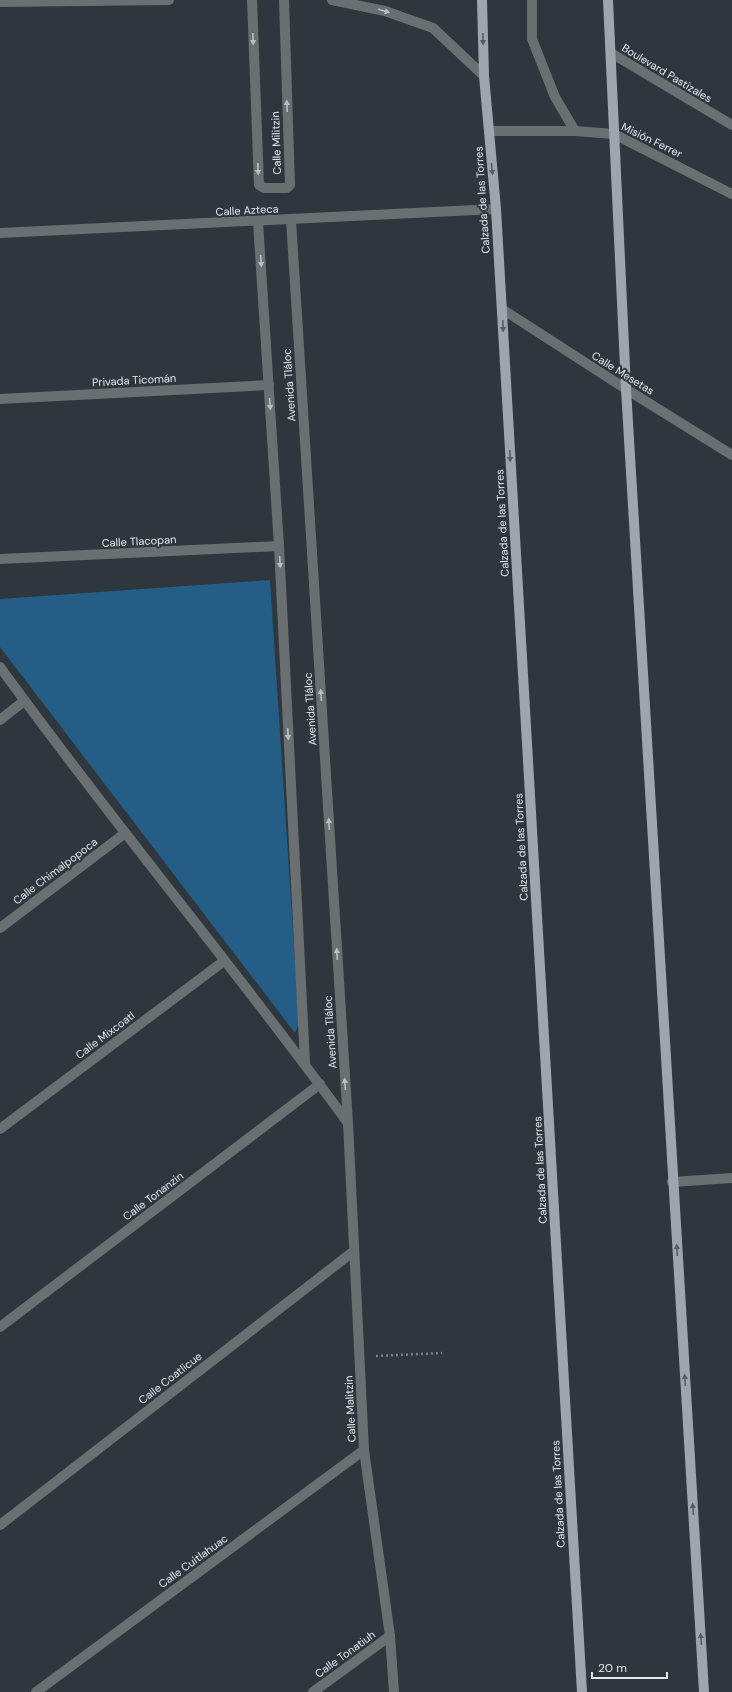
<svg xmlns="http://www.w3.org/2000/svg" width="732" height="1692" viewBox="0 0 732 1692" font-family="'DM Sans',sans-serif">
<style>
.green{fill:#245e86}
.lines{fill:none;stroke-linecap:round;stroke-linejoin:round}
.path{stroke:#7b8389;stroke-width:2.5;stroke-dasharray:2 3;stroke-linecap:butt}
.street{stroke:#6a6f72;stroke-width:10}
.primary{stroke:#9da6ae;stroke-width:10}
.oneway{fill:#b9bfc3}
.oneway2{fill:#555e65}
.labels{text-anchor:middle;stroke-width:4;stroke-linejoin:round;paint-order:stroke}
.street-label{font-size:11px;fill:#e4eaee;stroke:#2e373e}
</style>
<rect width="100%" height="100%" fill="#2e373e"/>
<!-- green -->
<polygon class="green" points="270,580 299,1023 295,1033 0,647 0,599"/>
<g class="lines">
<!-- path -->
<polyline class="path" points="376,1356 442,1353"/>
<!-- street -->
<g class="street">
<polyline points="252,0 259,185 264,188 287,188 290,185 284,0"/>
<polyline points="332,0 385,11 433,28 484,76"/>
<polyline points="532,0 532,39 555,97 575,131 614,134 732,194"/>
<polyline points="0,2 169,0"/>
<polyline points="611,53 732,125"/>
<polyline points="489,131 575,131"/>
<polyline points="291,220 348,1123 364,1450 390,1636 394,1692"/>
<polyline points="258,222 279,546 305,1063"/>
<polyline points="0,233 496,209"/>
<polyline points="502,309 626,389 732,455"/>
<polyline points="0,399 269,385"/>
<polyline points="0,559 279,546"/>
<path d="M 0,667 C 112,822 235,968 348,1123"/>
<polyline points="0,720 24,701"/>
<polyline points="0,928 124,834"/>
<polyline points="0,1129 224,961"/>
<polyline points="672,1182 732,1178"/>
<polyline points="0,1327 320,1084"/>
<polyline points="0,1525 354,1251"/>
<polyline points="36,1692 364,1450"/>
<polyline points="313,1692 390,1636"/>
</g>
<!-- primary -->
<g class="primary">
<polyline points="482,0 484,76 496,209 582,1692"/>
<polyline points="608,0 626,389 704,1692"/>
</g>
</g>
<!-- one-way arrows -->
<defs><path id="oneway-solid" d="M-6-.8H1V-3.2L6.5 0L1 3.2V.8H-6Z"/></defs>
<g class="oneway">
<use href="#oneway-solid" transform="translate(384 11) rotate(16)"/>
<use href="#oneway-solid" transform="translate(253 39) rotate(88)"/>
<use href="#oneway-solid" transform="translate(287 106) rotate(-92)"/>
<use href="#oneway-solid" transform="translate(258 169) rotate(88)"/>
<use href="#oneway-solid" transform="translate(261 261) rotate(86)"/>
<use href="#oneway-solid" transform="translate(270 404) rotate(86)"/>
<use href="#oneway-solid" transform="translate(280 562) rotate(87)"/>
<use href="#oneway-solid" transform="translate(321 695) rotate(-94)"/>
<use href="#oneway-solid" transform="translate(288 734) rotate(87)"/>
<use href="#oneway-solid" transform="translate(329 824) rotate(-94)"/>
<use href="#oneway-solid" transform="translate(337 954) rotate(-94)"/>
<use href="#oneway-solid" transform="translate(345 1084) rotate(-94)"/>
</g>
<g class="oneway2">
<use href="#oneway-solid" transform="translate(483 39) rotate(89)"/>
<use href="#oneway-solid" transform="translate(492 169) rotate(85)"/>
<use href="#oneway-solid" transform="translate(503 326) rotate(87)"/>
<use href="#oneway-solid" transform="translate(510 456) rotate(87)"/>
<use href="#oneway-solid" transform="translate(677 1250) rotate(-94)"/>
<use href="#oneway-solid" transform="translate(685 1380) rotate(-94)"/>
<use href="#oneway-solid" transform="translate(693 1509) rotate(-94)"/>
<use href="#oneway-solid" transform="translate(701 1639) rotate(-94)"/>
</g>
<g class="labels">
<!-- street labels -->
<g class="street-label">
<text transform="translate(667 73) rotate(31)" y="4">Boulevard Pastizales</text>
<text transform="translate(652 140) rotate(26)" y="4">Misión Ferrer</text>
<text transform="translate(276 143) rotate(-92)" y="4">Calle Militzin</text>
<text transform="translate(482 200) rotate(-94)" y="4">Calzada de las Torres</text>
<text transform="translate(247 210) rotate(-3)" y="4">Calle Azteca</text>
<text transform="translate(623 373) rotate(32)" y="4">Calle Mesetas</text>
<text transform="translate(134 380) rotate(-3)" y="4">Privada Ticomán</text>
<text transform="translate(289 385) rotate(-94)" y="4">Avenida Tláloc</text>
<text transform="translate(502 523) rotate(-93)" y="4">Calzada de las Torres</text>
<text transform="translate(139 541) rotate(-3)" y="4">Calle Tlacopan</text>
<text transform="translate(310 709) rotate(-94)" y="4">Avenida Tláloc</text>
<text transform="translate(521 847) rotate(-93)" y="4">Calzada de las Torres</text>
<text transform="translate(55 871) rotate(-37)" y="4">Calle Chimalpopoca</text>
<text transform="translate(330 1032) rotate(-94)" y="4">Avenida Tláloc</text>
<text transform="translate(105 1035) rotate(-37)" y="4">Calle Mixcoatl</text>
<text transform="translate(540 1170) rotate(-93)" y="4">Calzada de las Torres</text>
<text transform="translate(153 1196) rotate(-37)" y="4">Calle Tonanzin</text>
<text transform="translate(170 1378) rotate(-38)" y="4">Calle Coatlicue</text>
<text transform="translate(350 1409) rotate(-93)" y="4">Calle Malitzin</text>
<text transform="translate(558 1494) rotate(-93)" y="4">Calzada de las Torres</text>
<text transform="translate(193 1561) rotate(-36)" y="4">Calle Cuitlahuac</text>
<text transform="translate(345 1654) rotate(-36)" y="4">Calle Tonatiuh</text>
</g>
</g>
<!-- scale -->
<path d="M592 1672v6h75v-6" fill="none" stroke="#e4eaee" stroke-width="2"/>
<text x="598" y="1672" font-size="12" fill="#e4eaee" stroke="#2e373e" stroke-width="3" paint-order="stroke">20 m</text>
</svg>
